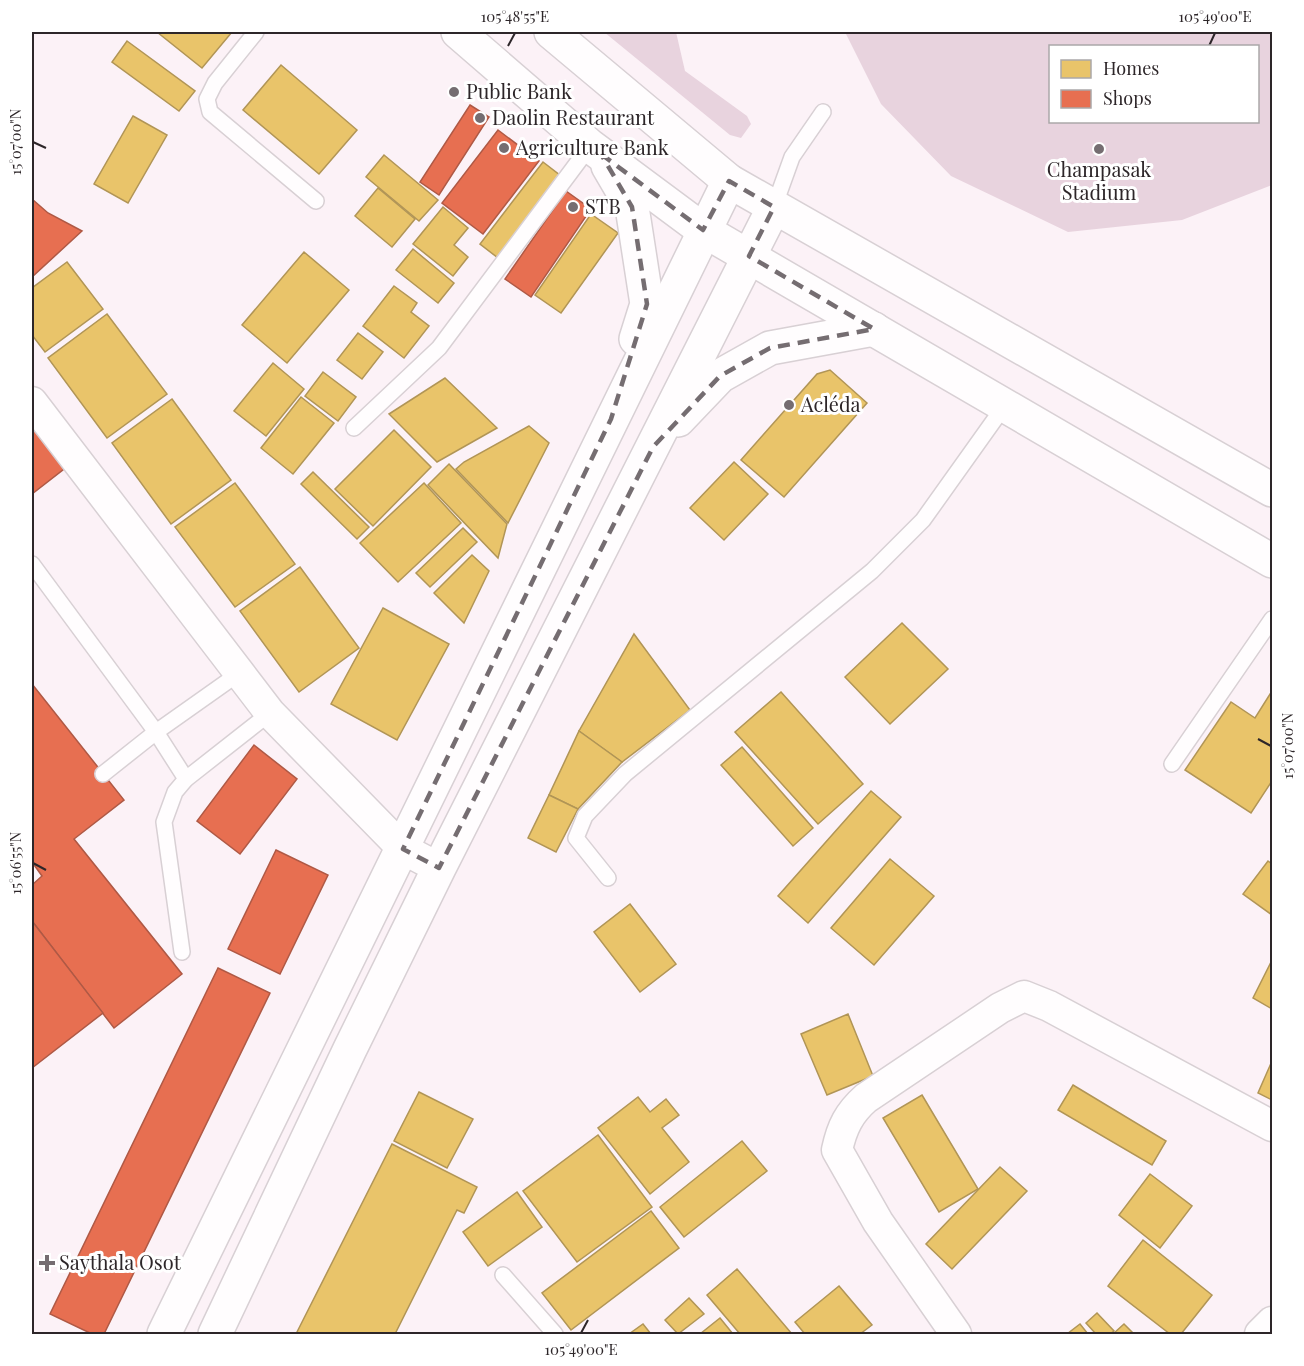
<svg xmlns="http://www.w3.org/2000/svg" width="1304" height="1366" viewBox="0 0 1304 1366" font-family="'Playfair Display',serif">
<style>
.green{fill:#e8d3de;fill-rule:evenodd}
.homes{fill:#e9c46a;stroke:#b19556;stroke-width:1.5}
.shops{fill:#e76f51;stroke:#af5945;stroke-width:1.5}
.lines{fill:none;stroke-linecap:round;stroke-linejoin:round}
.service-casing{stroke:#d8d0d4;stroke-width:18}
.minor-casing{stroke:#d8d0d4;stroke-width:33}
.trunk-casing{stroke:#d8d0d4;stroke-width:36}
.service{stroke:#fffdfe;stroke-width:15}
.minor{stroke:#fffdfe;stroke-width:30}
.trunk{stroke:#fffdfe;stroke-width:33}
.marked{fill:none;stroke:#756d71;stroke-width:4.5;stroke-dasharray:12 8;stroke-linejoin:round}
.ticks{fill:none;stroke:#2d2629;stroke-width:2}
.poi-dot{fill:#756d71;stroke:#fff;stroke-width:2}
.labels{text-anchor:middle;stroke-width:6;stroke-linejoin:round;paint-order:stroke}
.poi-label{font-size:20px;fill:#2d2629;stroke:#fff;text-anchor:start}
.neatline{fill:none;stroke:#2d2629;stroke-width:2}
.ticks-label{font-size:15px;text-anchor:middle;fill:#2d2629}
</style>
<rect width="100%" height="100%" fill="#fcf2f7"/>
<!-- green -->
<g class="green">
<polygon points="604,32 676,32 685,71 747,116 751,124 741,138 730,135"/>
<path d="M 845,32 L 1272,32 L 1272,185 L 1182,220 L 1068,232 L 951,176 L 881,104 ZM 1050,46 L 1258,46 L 1258,122 L 1050,122 Z"/>
</g>
<!-- homes -->
<g class="homes">
<polygon points="157,32 232,32 202,68"/>
<polygon points="127,41 195,91 179,111 112,62"/>
<polygon points="281,65 357,130 319,174 243,110"/>
<polygon points="133,116 167,135 128,203 94,184"/>
<polygon points="384,155 438,200 419,221 366,177"/>
<polygon points="543,162 561,176 498,258 480,244"/>
<polygon points="378,188 415,219 392,247 355,216"/>
<polygon points="443,207 468,228 454,245 468,257 453,276 413,244"/>
<polygon points="591,214 618,233 561,313 535,295"/>
<polygon points="413,249 454,283 438,303 396,270"/>
<polygon points="304,252 349,290 287,363 242,325"/>
<polygon points="67,262 103,309 45,352 32,335 32,288"/>
<polygon points="394,286 417,303 411,312 429,326 404,358 363,326"/>
<polygon points="107,314 167,394 107,438 48,358"/>
<polygon points="358,333 383,352 362,379 337,360"/>
<polygon points="273,363 304,389 266,436 234,411"/>
<polygon points="830,370 867,403 784,497 741,460 817,374"/>
<polygon points="323,372 356,397 338,421 305,396"/>
<polygon points="445,378 497,428 437,462 389,414"/>
<polygon points="301,397 334,423 293,474 261,448"/>
<polygon points="172,399 231,480 171,524 112,443"/>
<polygon points="529,426 549,443 508,523 456,469 464,462"/>
<polygon points="394,430 431,467 373,526 335,489"/>
<polygon points="734,462 768,494 724,540 690,508"/>
<polygon points="449,464 507,524 498,558 428,485"/>
<polygon points="313,472 369,527 357,539 301,484"/>
<polygon points="235,483 295,564 235,607 175,527"/>
<polygon points="424,483 461,523 398,582 360,543"/>
<polygon points="463,528 477,542 430,587 416,573"/>
<polygon points="472,555 489,571 464,623 434,593"/>
<polygon points="300,567 359,648 299,692 240,611"/>
<polygon points="383,608 449,644 397,740 331,704"/>
<polygon points="902,623 948,669 890,724 845,677"/>
<polygon points="634,634 690,710 622,762 579,731"/>
<polygon points="1272,691 1272,781 1251,813 1185,770 1231,702 1255,718"/>
<polygon points="781,692 863,784 818,824 735,732"/>
<polygon points="579,731 622,762 578,809 549,795"/>
<polygon points="742,747 813,828 793,846 721,765"/>
<polygon points="871,791 901,817 808,923 778,896"/>
<polygon points="549,795 578,809 556,852 528,838"/>
<polygon points="890,859 934,896 874,965 831,928"/>
<polygon points="1268,861 1272,864 1272,915 1243,894"/>
<polygon points="630,904 676,964 640,992 594,932"/>
<polygon points="1272,960 1272,1009 1253,998"/>
<polygon points="848,1014 873,1076 827,1095 801,1034"/>
<polygon points="1272,1061 1272,1100 1258,1093"/>
<polygon points="1073,1085 1166,1141 1152,1165 1058,1110"/>
<polygon points="419,1092 473,1119 447,1168 394,1141"/>
<polygon points="922,1095 978,1189 939,1212 883,1118"/>
<polygon points="638,1097 650,1112 666,1099 679,1115 662,1128 689,1162 650,1194 598,1128"/>
<polygon points="598,1135 652,1207 577,1262 523,1191"/>
<polygon points="742,1141 767,1171 684,1237 660,1207"/>
<polygon points="392,1144 477,1187 464,1213 457,1210 395,1334 296,1334"/>
<polygon points="1000,1167 1027,1191 952,1269 926,1244"/>
<polygon points="1150,1174 1192,1206 1160,1248 1119,1215"/>
<polygon points="517,1192 542,1227 488,1266 463,1232"/>
<polygon points="651,1211 679,1248 571,1330 542,1293"/>
<polygon points="1143,1240 1212,1295 1181,1334 1170,1334 1108,1286"/>
<polygon points="737,1269 792,1334 740,1334 707,1295"/>
<polygon points="839,1286 872,1325 860,1334 805,1334 795,1322"/>
<polygon points="689,1298 704,1314 678,1334 665,1320"/>
<polygon points="1097,1313 1114,1331 1110,1334 1096,1334 1086,1323"/>
<polygon points="720,1318 733,1334 700,1334"/>
<polygon points="643,1324 651,1334 629,1334"/>
<polygon points="1080,1324 1088,1334 1067,1334"/>
<polygon points="1124,1324 1134,1334 1113,1334"/>
</g>
<!-- shops -->
<g class="shops">
<polygon points="470,105 489,117 439,195 420,182"/>
<polygon points="498,130 539,161 483,234 442,203"/>
<polygon points="566,191 591,209 531,297 505,279"/>
<polygon points="32,199 48,213 82,231 32,277"/>
<polygon points="32,427 64,469 32,494"/>
<polygon points="32,684 124,800 74,839 182,974 114,1028 32,921 32,885 42,876 32,862"/>
<polygon points="254,745 297,779 240,854 197,821"/>
<polygon points="276,850 328,875 280,974 228,949"/>
<polygon points="32,921 103,1013 32,1068"/>
<polygon points="218,968 270,993 104,1334 92,1334 50,1314"/>
</g>
<g class="lines">
<defs>
<g id="service">
<polyline points="256,32 215,83 207,99 210,112 316,201"/>
<polyline points="774,207 792,157 823,112"/>
<polyline points="354,428 439,348 590,146"/>
<polyline points="32,564 156,732 186,779"/>
<polyline points="1172,764 1272,619"/>
<polyline points="103,774 156,732 238,674"/>
<polyline points="608,878 576,838 585,816 625,774 872,571 923,520 1005,405"/>
<polyline points="182,952 164,822 175,792 186,779 270,713"/>
<polyline points="503,1275 555,1334"/>
</g>
<g id="minor">
<polyline points="32,402 270,713 403,849 439,868"/>
<path d="M 956,1334 L 878,1222 L 837,1150 C 842,1127 849,1113 866,1098 L 1000,1008 L 1024,996 L 1049,1006 L 1272,1126"/>
<polyline points="1260,1334 1272,1322"/>
</g>
<g id="trunk">
<polyline points="458,32 590,146 703,230 1272,561"/>
<polyline points="551,32 729,181 1272,490"/>
<polyline points="608,166 632,207 647,304 636,339"/>
<polyline points="678,420 720,376 770,348 874,329"/>
<polyline points="164,1334 729,181"/>
<polyline points="215,1334 350,1049 439,868 774,207"/>
</g>
</defs>
<!-- service casing -->
<use href="#service" class="service-casing"/>
<!-- minor casing -->
<use href="#minor" class="minor-casing"/>
<!-- trunk casing -->
<use href="#trunk" class="trunk-casing"/>
<!-- service -->
<use href="#service" class="service"/>
<!-- minor -->
<use href="#minor" class="minor"/>
<!-- trunk -->
<use href="#trunk" class="trunk"/>
</g>
<!-- marked area -->
<path class="marked" d="M 601,154 L 703,230 L 729,181 L 774,207 L 749,256 L 874,329 L 770,348 L 720,376 L 653,447 L 439,868 L 403,849 L 611,419 L 647,304 L 632,207 Z"/>
<!-- ticks -->
<path class="ticks" d="M 508,46 L 515,33M 1209,46 L 1215,33M 33,142 L 46,148M 1258,739 L 1271,746M 33,863 L 46,870M 581,1333 L 588,1320"/>
<!-- markers -->
<g class="poi-dot">
<circle cx="454" cy="92" r="6"/>
<circle cx="480" cy="118" r="6"/>
<circle cx="504" cy="148" r="6"/>
<circle cx="1099" cy="149" r="6"/>
<circle cx="573" cy="207" r="6"/>
<circle cx="789" cy="405" r="6"/>
<path d="M44 1254h6v6h6v6h-6v6h-6v-6h-6v-6h6z"/>
</g>
<g class="labels">
<!-- poi labels -->
<g class="poi-label">
<text x="466" y="99">Public Bank</text>
<text x="492" y="125">Daolin Restaurant</text>
<text x="516" y="155">Agriculture Bank</text>
<text x="1099" y="177" text-anchor="middle">Champasak<tspan x="1099" dy="23">Stadium</tspan></text>
<text x="585" y="214">STB</text>
<text x="801" y="412">Acléda</text>
<text x="59" y="1270">Saythala Osot</text>
</g>
</g>
<!-- border -->
<rect width="1304" height="1366" fill="none" stroke="#ffffff" stroke-width="66"/>
<!-- legend -->
<rect x="1049" y="45" width="210" height="78" fill="#ffffff" stroke="#aba8a9" stroke-width="1.5"/>
<rect x="1061" y="60" width="30" height="18" fill="#e9c46a" stroke="#aba8a9" stroke-width="1.5"/>
<text x="1103" y="75" font-size="18" fill="#2d2629">Homes</text>
<rect x="1061" y="90" width="30" height="18" fill="#e76f51" stroke="#aba8a9" stroke-width="1.5"/>
<text x="1103" y="105" font-size="18" fill="#2d2629">Shops</text>
<rect x="33" y="33" width="1238" height="1300" class="neatline"/>
<g class="ticks-label">
<text x="515" y="22">105°48'55"E</text>
<text x="1215" y="22">105°49'00"E</text>
<text transform="translate(16 142) rotate(-90)" y="5">15°07'00"N</text>
<text transform="translate(1288 746) rotate(-90)" y="5">15°07'00"N</text>
<text transform="translate(16 863) rotate(-90)" y="5">15°06'55"N</text>
<text x="581" y="1355">105°49'00"E</text>
</g>
</svg>
